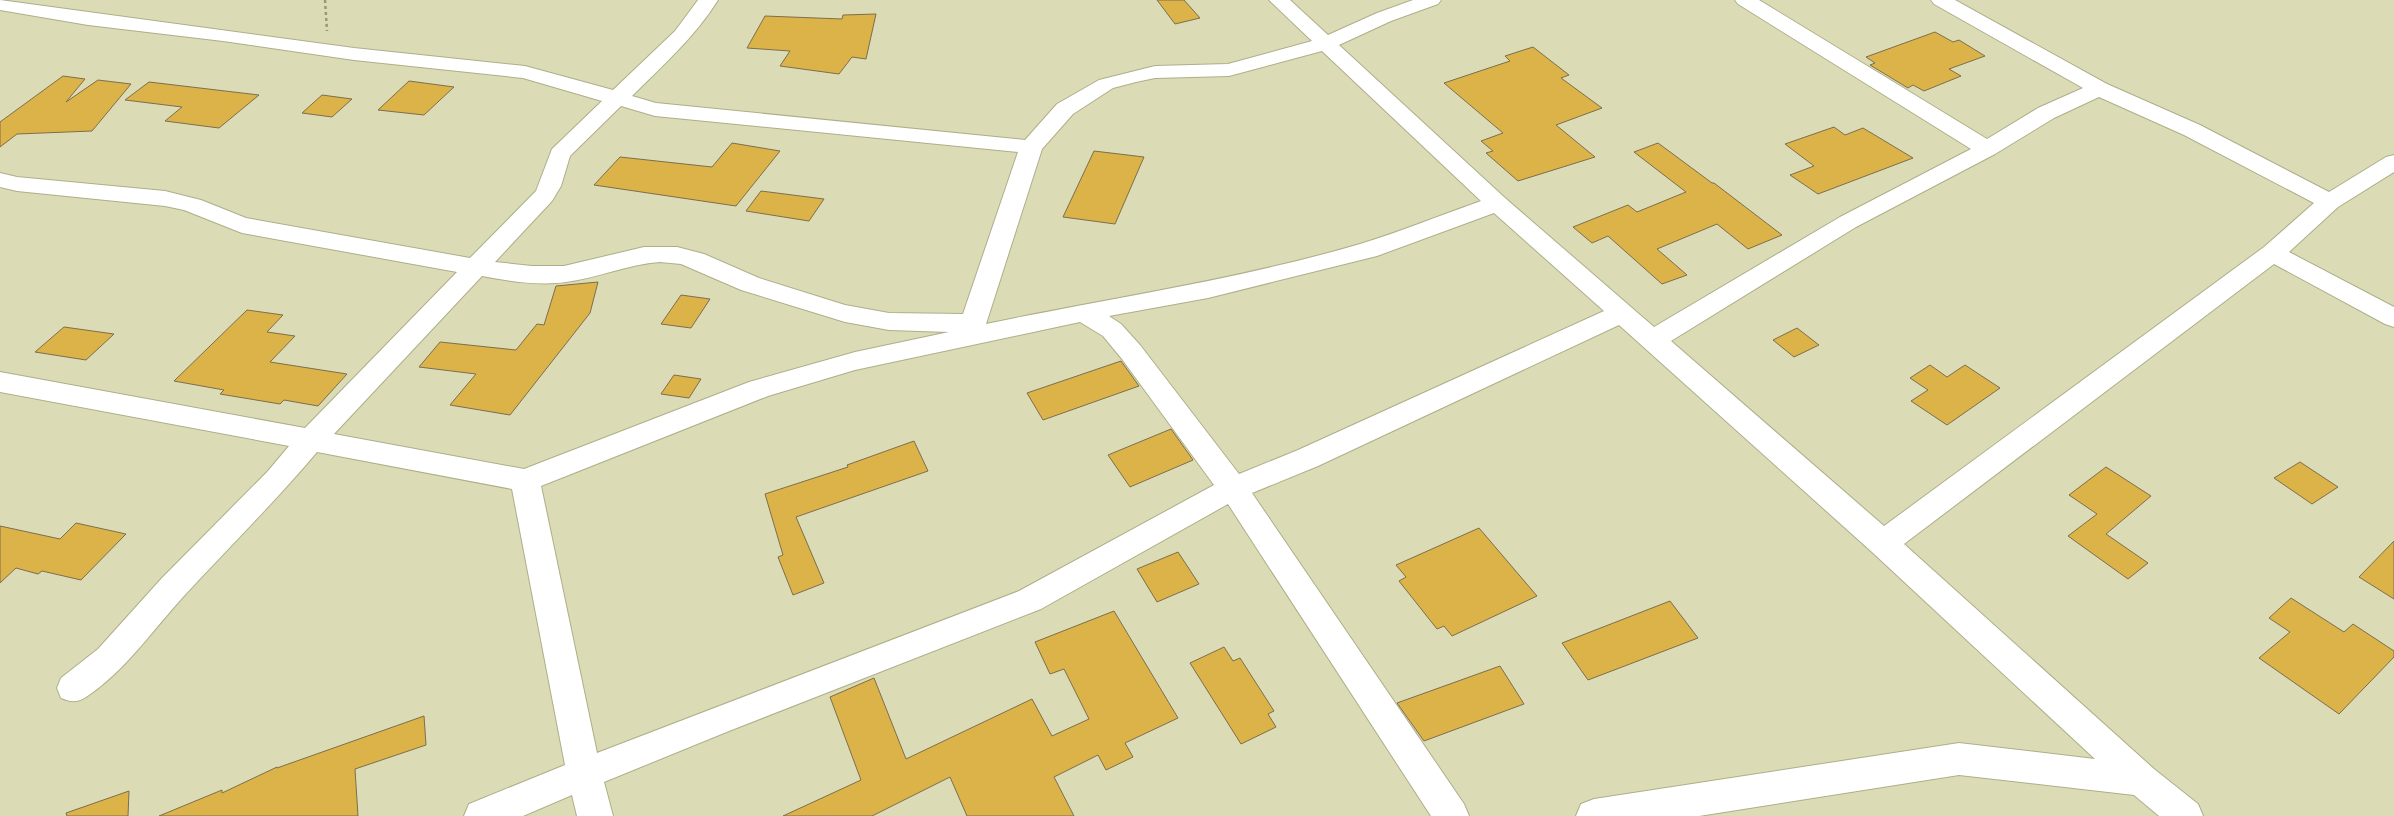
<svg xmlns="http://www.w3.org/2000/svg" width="2394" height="816" viewBox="0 0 2394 816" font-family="'DM Sans',sans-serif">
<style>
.building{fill:#dcb348;stroke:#7c6e4d}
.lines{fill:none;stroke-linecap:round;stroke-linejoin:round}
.minor-casing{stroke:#aeae89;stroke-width:2}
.path{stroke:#97987b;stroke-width:2.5;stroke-dasharray:3 3;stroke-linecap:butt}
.minor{fill:#fff;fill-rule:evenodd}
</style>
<rect width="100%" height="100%" fill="#dbdcb6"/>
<!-- building -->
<g class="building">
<polygon points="1157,0 1184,0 1200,18 1175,24"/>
<polygon points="876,14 866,59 852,57 839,74 780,66 790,51 747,48 765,16 842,19 843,15"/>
<polygon points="1935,32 1953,42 1959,40 1985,56 1949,69 1961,76 1924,91 1913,85 1908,88 1870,65 1875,63 1866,57"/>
<polygon points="1533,47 1569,75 1561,78 1602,108 1556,125 1595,157 1518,181 1486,153 1493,151 1481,141 1503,133 1444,83 1510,61 1505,56"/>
<polygon points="63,76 85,79 66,102 98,80 131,84 92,131 17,134 0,147 0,122"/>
<polygon points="409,81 454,87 424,115 378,110"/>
<polygon points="149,82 259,95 219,128 165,121 182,107 125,100"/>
<polygon points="322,95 352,99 332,117 302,113"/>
<polygon points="1834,127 1845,135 1863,128 1913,158 1818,194 1790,175 1814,166 1785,144"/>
<polygon points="732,143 780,151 736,206 594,185 620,157 712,167"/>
<polygon points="1658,143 1712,183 1714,183 1782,235 1748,249 1717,224 1657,249 1687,275 1662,284 1608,236 1592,243 1573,227 1628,205 1637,212 1686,192 1634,152"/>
<polygon points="1094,151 1144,157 1115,224 1063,217"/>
<polygon points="761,191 824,199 809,221 746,211"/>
<polygon points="598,282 590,313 510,415 450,405 476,374 419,367 440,342 516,350 537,324 544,325 556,286"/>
<polygon points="681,295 710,299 691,328 661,324"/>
<polygon points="247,310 283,315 267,332 295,336 270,362 347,374 318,406 284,400 280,404 220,394 224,390 174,381"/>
<polygon points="64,327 114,334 86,360 35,352"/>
<polygon points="1797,328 1819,345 1794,357 1773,340"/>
<polygon points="1121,361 1139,386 1043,420 1027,393"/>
<polygon points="1930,365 1947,377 1965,365 2000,388 1947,425 1911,401 1928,390 1910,378"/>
<polygon points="674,375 701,379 689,398 661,394"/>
<polygon points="1171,429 1193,460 1130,487 1108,455"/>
<polygon points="914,441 928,471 796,517 824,583 793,595 778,557 783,555 765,494 848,467 847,465"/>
<polygon points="2300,462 2338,487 2312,504 2274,478"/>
<polygon points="2106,467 2151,496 2106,534 2148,563 2128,579 2068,536 2097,514 2069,495"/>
<polygon points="76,523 126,534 81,580 42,571 38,574 16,568 0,583 0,526 60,539"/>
<polygon points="1479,528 1537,596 1452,636 1444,626 1437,629 1399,581 1406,577 1396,565"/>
<polygon points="2394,541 2394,599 2359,577"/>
<polygon points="1178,552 1199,584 1157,602 1137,569"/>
<polygon points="2291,598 2344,632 2353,624 2394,651 2394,657 2339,714 2259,658 2290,632 2269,618"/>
<polygon points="1670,601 1698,638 1588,680 1562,643"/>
<polygon points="1114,611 1178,718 1125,743 1133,757 1106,770 1098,755 1054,777 1074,816 967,816 950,777 872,816 783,816 861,780 830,697 874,678 906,759 1032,699 1052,736 1089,719 1064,669 1050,674 1035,642"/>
<polygon points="1224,647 1233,661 1240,658 1274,711 1268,714 1276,727 1241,744 1190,663"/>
<polygon points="1500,666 1524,704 1424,741 1397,703"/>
<polygon points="424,716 426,745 355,769 358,816 159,816 222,790 222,793 277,767 277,768"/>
<polygon points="129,791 128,816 67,816 66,813"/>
</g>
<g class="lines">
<defs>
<path id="minor" d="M 0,0 L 354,48 L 525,66 L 613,90 L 675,31 L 698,0 L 718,0 C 695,37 663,65 632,96 L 656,103 L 1025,140 L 1057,104 L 1099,80 L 1155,66 L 1228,64 L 1312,41 L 1269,0 L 1290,0 L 1328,35 L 1377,13 L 1413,0 L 1441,0 L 1438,4 L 1391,21 L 1339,45 L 1505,198 L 1654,327 L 1840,217 L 1971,149 L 1738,4 L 1735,0 L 1759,0 L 1987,139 L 2038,108 L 2083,88 L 1934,4 L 1931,0 L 1955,0 L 2107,84 L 2200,125 L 2329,192 L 2386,157 L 2394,155 L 2394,172 L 2338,207 L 2289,252 L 2394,307 L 2394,327 L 2385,324 L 2274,264 L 1904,544 L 2154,769 L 2198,804 L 2203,816 L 2159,816 L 2134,795 L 1959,775 L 1699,816 L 1576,816 L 1581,804 L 1594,799 L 1959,743 L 2095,759 L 1872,552 L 1619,325 L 1318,466 L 1252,493 L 1464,804 L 1469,816 L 1431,816 L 1228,504 L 1041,609 L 729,731 L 604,782 L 613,816 L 577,816 L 572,795 L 523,816 L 464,816 L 469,804 L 565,765 L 512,489 L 317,452 C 275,502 228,548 183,597 C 152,631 125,671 86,697 C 77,703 71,702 61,698 L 57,688 L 61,678 L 98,649 L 162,578 L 268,471 L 289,446 L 0,392 L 0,372 L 305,428 L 457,272 L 242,233 L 184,210 L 165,206 L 17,191 L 0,187 L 0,173 L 17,177 L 165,191 L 201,200 L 246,218 L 470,258 L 536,191 L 552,149 L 602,101 L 523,78 L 354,60 L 223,41 L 88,25 L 0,10 ZM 1322,51 L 1481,201 C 1441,215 1400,232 1360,244 C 1237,280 1110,298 986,324 L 1042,149 L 1073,114 L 1113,88 L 1136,82 L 1155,78 L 1229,76 ZM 2099,97 L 2184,135 L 2314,203 L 2264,247 L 1884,526 L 1671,341 L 1856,227 L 1995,154 L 2054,118 ZM 621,106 L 655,116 L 1018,152 L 963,314 L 889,313 L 845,305 L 759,278 L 704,254 L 677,247 L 644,247 L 564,266 L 532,266 L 495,262 L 552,201 L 561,186 L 570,156 ZM 1494,213 L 1604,311 L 1298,450 L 1239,474 L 1140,345 L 1121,324 L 1109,316 L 1208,298 L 1377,256 ZM 660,262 L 681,264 L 741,290 L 845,322 L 889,330 L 949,332 L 855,352 L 749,382 L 524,469 L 334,434 L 482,276 C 509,281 539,286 566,282 C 598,278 628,264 660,262 ZM 1080,322 L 1103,336 L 1122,359 L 1214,485 L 1019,591 L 597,753 L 541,486 L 768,396 L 855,370 Z"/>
</defs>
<!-- minor casing -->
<use href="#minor" class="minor-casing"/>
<!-- path -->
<polyline class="path" points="325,0 327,31"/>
<!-- minor -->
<use href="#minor" class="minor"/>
</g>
</svg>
